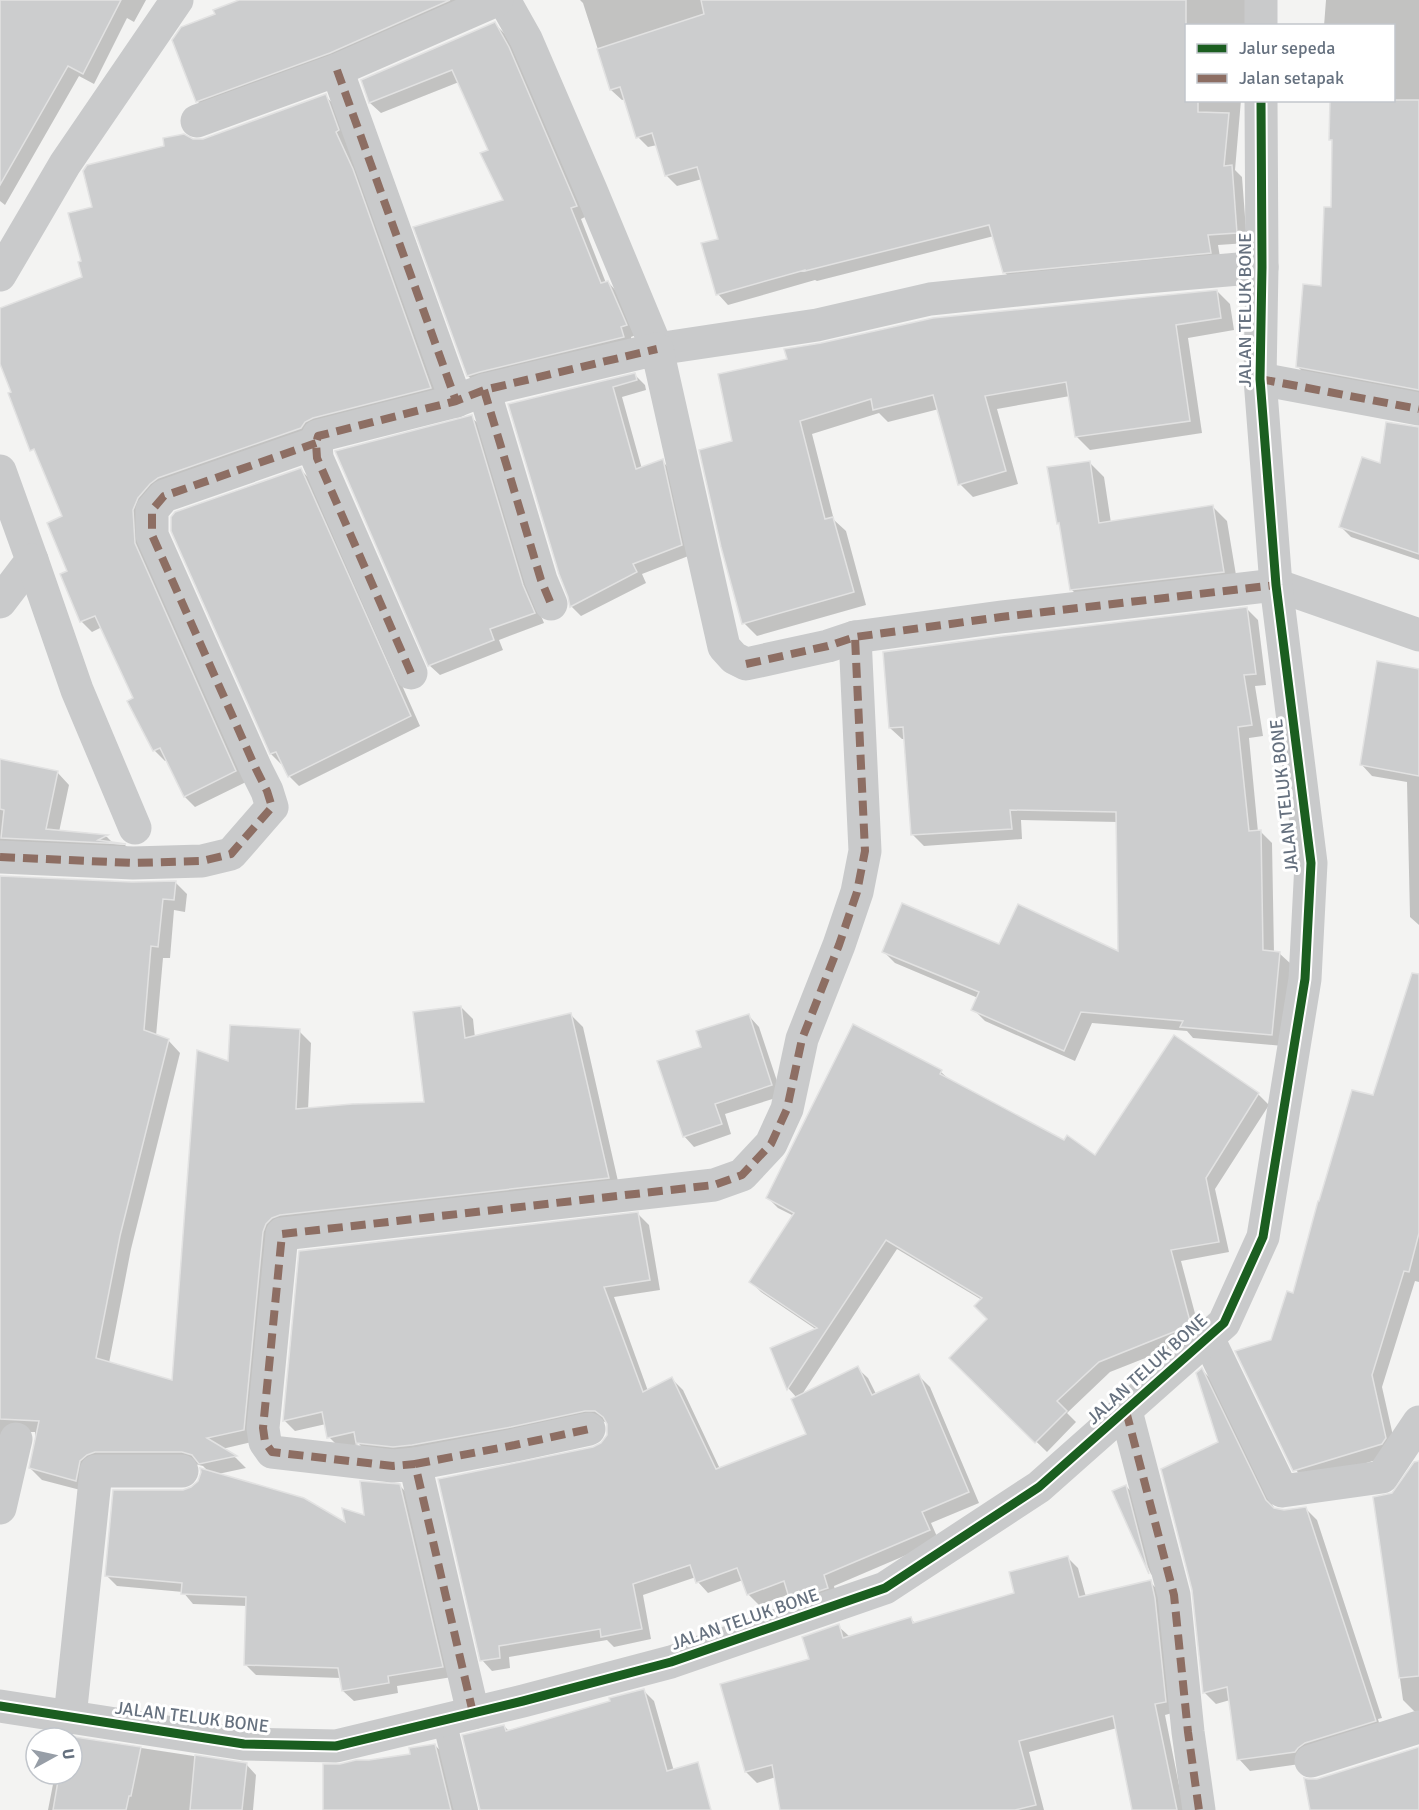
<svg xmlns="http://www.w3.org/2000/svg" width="1419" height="1810" viewBox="0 0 1419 1810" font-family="Signika,sans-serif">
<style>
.shadow{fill:#0003}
.building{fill:#cccdce;stroke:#e2e2e2;stroke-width:1.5}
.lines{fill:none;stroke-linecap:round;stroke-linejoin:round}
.lane{stroke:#c9cacb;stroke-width:24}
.street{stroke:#c9cacb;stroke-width:33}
.quiet{stroke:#8d6e63;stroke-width:8;stroke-dasharray:15 8;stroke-linecap:butt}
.cycleway-casing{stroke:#fff;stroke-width:13}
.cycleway{stroke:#1b5e20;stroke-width:9}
.labels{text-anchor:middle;stroke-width:6;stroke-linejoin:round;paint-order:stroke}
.street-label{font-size:18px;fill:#66717f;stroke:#fff}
</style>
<rect width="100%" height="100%" fill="#f3f3f2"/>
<!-- shadow -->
<g class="shadow">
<polygon points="0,0 146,0 134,22 127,18 94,84 79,76 5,205 0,201"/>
<polygon points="243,0 469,0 209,112 197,101 217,15"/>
<polygon points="580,0 1256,0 1252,26 1186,26 1186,100 1241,100 1235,170 1242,177 1247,243 1218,245 1221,263 1015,282 1004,272 994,236 817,281 815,280 728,305 718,294 719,240 702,179 677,186 667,176 657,145 648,147 638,137 626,99 622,100 611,90 583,3"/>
<polygon points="1326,0 1419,0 1419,398 1308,377 1297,366 1322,288 1332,209 1334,143 1331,140 1394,100 1394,26 1324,26"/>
<polygon points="494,23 505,34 519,59 587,216 581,219 606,283 608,282 618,293 636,335 631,337 634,348 479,386 468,376 415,228 505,200 490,151 459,82 381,113 370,103 362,81"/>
<polygon points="325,96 336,106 441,398 148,509 246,782 195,807 185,797 167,760 165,761 155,751 129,702 135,699 102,627 92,632 81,621 69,572 63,517 37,452 34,449 0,360 0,310 84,278 83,262 94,208 193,141 204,140"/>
<polygon points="1217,291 1230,304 1234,330 1188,338 1202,433 1090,450 1077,437 1070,396 997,409 1018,484 973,497 960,484 939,409 888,422 879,413 812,434 834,520 846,531 866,605 757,636 744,623 733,442 720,375"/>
<polygon points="635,375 645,385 646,390 622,397 642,469 662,461 672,471 691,555 642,574 646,583 581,616 571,606 510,405"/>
<polygon points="471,417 482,427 533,597 544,623 499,640 503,650 440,675 429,665"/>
<polygon points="1419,429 1419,560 1351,537 1340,526 1382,465"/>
<polygon points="1089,462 1104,477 1111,523 1212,506 1227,521 1238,587 1086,604 1071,589 1061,526 1058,523"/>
<polygon points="301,470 311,480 420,726 299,786 289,776 283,763 281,764 271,754 172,531"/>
<polygon points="1247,609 1258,620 1266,685 1255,686 1263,736 1249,738 1258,832 1261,832 1272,843 1274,953 1279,953 1291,964 1283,1046 1193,1038 1187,1031 1092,1023 1075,1061 985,1021 973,1009 978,998 895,963 883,951 1000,946 1120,953 1118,822 1021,820 1022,839 924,846 912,834 905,739 902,739 890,728"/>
<polygon points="1419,670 1419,925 1410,917 1407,782 1372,776 1361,764"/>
<polygon points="0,760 57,772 69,785 59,832 107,837 114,844 125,845 135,855 0,855"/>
<polygon points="0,877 132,883 175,882 187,894 185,912 174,910 170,958 163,958 156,1036 168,1040 180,1053 131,1249 109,1363 174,1382 229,1064 299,1031 311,1043 308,1110 425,1103 461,1007 473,1019 475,1038 571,1015 583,1027 620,1190 293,1227 256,1441 222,1449 236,1458 246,1468 218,1474 347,1525 366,1517 400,1486 410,1496 452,1677 397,1686 398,1693 354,1701 343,1691 341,1678 256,1675 246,1665 247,1606 193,1604 183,1592 117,1586 106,1575 183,1491 192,1489 209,1472 203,1466 195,1464 88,1492 42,1480 30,1468 36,1443 35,1432 24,1432 0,1468"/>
<polygon points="749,1016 759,1027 782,1096 725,1114 731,1134 694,1147 684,1136 703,1047"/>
<polygon points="854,1026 941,1072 953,1083 1096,1157 1258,1094 1269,1105 1215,1189 1229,1252 1181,1261 1201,1336 1110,1372 1067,1413 1076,1422 1047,1452 951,1358 989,1319 982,1300 897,1249 801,1396 857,1368 868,1378 876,1394 919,1376 930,1387 979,1503 931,1523 939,1541 834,1586 837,1599 803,1611 792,1600 790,1594 759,1605 748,1594 743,1580 708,1593 698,1582 696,1577 643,1595 651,1639 614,1647 607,1640 509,1657 510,1668 492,1671 482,1660 593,1449 602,1444 608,1436 607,1422 597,1421 424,1456 368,1453 359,1444 340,1448 329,1437 326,1424 295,1431 284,1420 638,1214 649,1225 660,1290 614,1297 648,1391 672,1379 683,1390 720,1469 808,1435 797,1398 789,1389 772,1349 817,1330 761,1292 751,1282 794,1216 778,1208 768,1198"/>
<polygon points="1419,1029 1419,1282 1415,1281 1382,1387 1396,1449 1393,1455 1306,1481 1295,1469 1272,1341 1294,1295 1374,1097"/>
<polygon points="1202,1370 1213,1381 1275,1510 1284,1511 1305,1508 1317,1520 1382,1718 1378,1719 1382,1734 1307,1763 1250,1771 1239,1759 1230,1700 1216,1704 1204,1692 1220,1443"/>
<polygon points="1419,1480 1419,1711 1414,1711 1403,1700 1381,1543"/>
<polygon points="1126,1486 1136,1497 1158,1581 1151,1574 1114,1492"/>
<polygon points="1067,1557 1078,1568 1086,1597 1150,1582 1161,1593 1176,1712 1165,1715 1184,1810 1134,1810 1117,1728 1029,1752 1044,1810 781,1810 776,1777 757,1783 746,1772 811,1660 838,1626 849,1636 911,1619 916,1624 1016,1594"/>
<polygon points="643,1690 654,1701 683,1803 658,1810 481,1810 504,1726 509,1731 612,1702"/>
<polygon points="63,1736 246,1764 256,1775 253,1810 48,1810 55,1774 72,1774 72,1738 63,1738"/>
<polygon points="435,1745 445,1756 458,1810 324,1810 340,1766 411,1755"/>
</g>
<!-- building -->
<g class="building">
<polygon points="0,0 121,0 83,74 68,66 0,185"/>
<polygon points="239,0 450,0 330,53 196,102 172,40 181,27 215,14 213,10"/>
<polygon points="701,0 1186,0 1186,100 1198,100 1198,112 1229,113 1224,166 1232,165 1237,233 1208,235 1211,253 1003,273 989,225 805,271 805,270 716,295 701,243 718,239 697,167 665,176 652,133 636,138 620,87 610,90 597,49 704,14"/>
<polygon points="495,22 509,47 577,206 571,208 601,283 608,281 627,325 621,327 624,337 480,372 467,376 413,227 503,200 480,153 488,150 452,70 369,103 361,80"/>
<polygon points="326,94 339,130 336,132 353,169 431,388 313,418 305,422 301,428 158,478 150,484 138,498 133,510 135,543 236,771 184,797 160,748 153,751 127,701 133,698 95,616 80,622 60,574 67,571 47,523 62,516 34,449 30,451 8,393 11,392 0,364 0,308 82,277 78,262 81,261 68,213 92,207 83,171 87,165 164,146 163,138 184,134 193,139 203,139"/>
<polygon points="1330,100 1419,100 1419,390 1296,367 1303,284 1321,286 1324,207 1331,207 1332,140 1329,140"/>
<polygon points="1217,290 1221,318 1176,325 1190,421 1075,437 1066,382 985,396 1006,471 958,485 933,395 873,410 871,399 800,421 825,519 833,517 854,592 742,624 721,547 699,450 732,441 718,374 787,359 784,349 821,343 933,318"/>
<polygon points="635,373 637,380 613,387 636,469 663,459 682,545 633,564 637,572 570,607 568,597 559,574 508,404"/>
<polygon points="472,415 523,585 535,613 490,629 494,640 428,666 335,451"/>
<polygon points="1386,422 1419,427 1419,554 1339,527 1362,457 1380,463"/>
<polygon points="1090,461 1099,523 1213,505 1224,572 1070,590 1059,523 1057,524 1047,467"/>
<polygon points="301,468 411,716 288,777 276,752 270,754 171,531 171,517 175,512"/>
<polygon points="1247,607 1256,674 1244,675 1252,725 1238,727 1249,831 1261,830 1263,950 1280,952 1272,1035 1180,1027 1183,1021 1081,1012 1064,1051 971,1010 979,992 882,952 902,903 999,944 1018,904 1118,951 1116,812 1010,810 1012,829 911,835 903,727 889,728 883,652 1003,636"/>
<polygon points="1377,661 1419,669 1419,776 1360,765"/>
<polygon points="0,759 58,771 46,829 108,835 98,840 126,844 1,838 4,810 0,809"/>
<polygon points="0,876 132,882 176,881 174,900 163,899 158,947 151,946 144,1030 169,1039 120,1236 96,1358 172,1380 197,1050 228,1061 230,1025 300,1029 296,1109 352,1104 424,1102 413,1012 461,1006 465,1038 571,1013 609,1178 280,1215 272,1218 266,1224 263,1232 244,1430 207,1438 237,1456 199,1464 192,1455 182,1452 95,1452 87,1455 80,1461 76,1481 29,1468 39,1421 0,1419"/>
<polygon points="1412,973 1419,974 1419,1233 1409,1272 1404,1271 1372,1375 1386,1438 1382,1444 1293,1471 1235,1351 1271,1340 1287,1291 1293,1293 1318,1201 1319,1201 1352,1090 1373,1095"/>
<polygon points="749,1014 772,1085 715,1104 722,1124 683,1137 657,1061 701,1047 696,1031"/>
<polygon points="853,1024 942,1070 940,1074 1064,1140 1067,1135 1095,1155 1174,1035 1259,1093 1206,1178 1219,1242 1171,1250 1191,1325 1099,1362 1057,1401 1067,1411 1035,1443 949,1358 987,1319 974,1306 982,1298 886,1240 787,1390 770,1348 817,1328 749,1282 794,1213 766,1198"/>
<polygon points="638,1212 650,1280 604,1287 643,1392 672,1377 716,1469 806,1434 791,1399 858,1366 872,1395 919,1374 969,1492 922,1512 930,1530 824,1575 828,1588 790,1601 784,1581 747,1595 737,1568 696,1583 690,1565 633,1584 642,1629 601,1637 600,1629 499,1646 500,1658 480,1661 438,1479 593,1447 601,1443 607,1435 607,1424 603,1417 595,1411 585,1411 511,1427 412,1445 393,1447 356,1443 354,1432 327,1438 322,1412 283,1421 299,1251"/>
<polygon points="1202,1368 1266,1500 1274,1508 1284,1510 1306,1507 1376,1721 1305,1743 1298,1748 1295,1752 1237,1760 1227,1687 1203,1693 1192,1590 1161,1469 1218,1442 1196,1373"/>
<polygon points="1419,1461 1419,1676 1399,1678 1373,1497 1392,1493 1414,1462"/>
<polygon points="200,1468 304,1498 345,1522 342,1508 364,1515 360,1481 400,1484 443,1667 388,1676 389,1683 342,1691 338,1668 244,1665 246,1597 181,1594 182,1583 105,1576 113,1490 183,1490 191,1487 198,1481 201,1472"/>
<polygon points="1126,1485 1149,1574 1112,1491"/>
<polygon points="1068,1556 1079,1597 1151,1580 1155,1598 1166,1702 1155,1704 1177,1810 1132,1810 1113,1716 1019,1741 1036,1805 1015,1810 780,1810 772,1765 745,1772 720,1684 809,1659 802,1637 839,1624 843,1638 911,1617 913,1623 1014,1593 1009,1572"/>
<polygon points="644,1689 667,1771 698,1762 711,1810 480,1810 462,1735 504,1725 506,1731 610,1701 609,1698"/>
<polygon points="62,1735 141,1747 131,1796 129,1796 126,1810 53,1810 58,1781 53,1780 54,1774 72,1774 72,1738 61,1738"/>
<polygon points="435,1744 451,1810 323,1810 323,1764 340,1764 356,1760 369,1760 410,1754 409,1748"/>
<polygon points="1419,1747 1419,1810 1310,1810 1304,1778 1308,1779 1317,1779"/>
<polygon points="195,1755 247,1763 242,1810 190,1810"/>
</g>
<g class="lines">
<!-- lane -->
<polyline class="lane" points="444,1720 466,1810"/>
<!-- street -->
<g class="street">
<polyline points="504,0 526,39 591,190 657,349 817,325 930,299 1134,278 1262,267"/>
<polyline points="1261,0 1261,26"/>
<polyline points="337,70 456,401"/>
<polyline points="197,121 337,70 497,0"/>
<polyline points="0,275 65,164 177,0"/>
<polyline points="1260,379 1419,409"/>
<polyline points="484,390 541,580 551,604"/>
<polyline points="0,471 32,560 0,602"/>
<polyline points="32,560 77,690 135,828"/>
<polyline points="411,673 317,458 316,443 318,436 456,401 484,390 657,349 724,647 734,658 746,664 828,646 855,637 1001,617 1276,585 1419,635"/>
<polyline points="0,857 133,863 202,861 231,854 272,807 267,791 256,769 152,535 152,510 164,496 316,443"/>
<polyline points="1208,1338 1282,1491 1382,1477 1419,1422"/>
<polyline points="1126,1411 1174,1595 1188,1732 1199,1810"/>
<polyline points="415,1464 515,1445 589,1429"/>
<polyline points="0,1508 16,1439"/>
<polyline points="0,1706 244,1744 336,1746 523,1701 671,1662 885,1588 1039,1487 1224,1323 1263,1237 1305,979 1311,863 1276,585 1260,379 1262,267 1261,100"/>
<polyline points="473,1713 415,1464 393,1466 272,1452 265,1442 263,1428 282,1234 714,1185 742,1175 771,1144 787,1109 802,1039 839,945 857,892 865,851 855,637"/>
<polyline points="70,1717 96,1471 182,1471"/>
<polyline points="1311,1761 1419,1727"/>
</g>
<!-- quiet -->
<g class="quiet">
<polyline points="337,70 456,401"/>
<polyline points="1260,379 1419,409"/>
<polyline points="484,390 541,580 551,604"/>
<polyline points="746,664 828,646 855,637 1001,617 1276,585"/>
<polyline points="411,673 317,458 316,443 318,436 456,401 484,390 657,349"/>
<polyline points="0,857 133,863 202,861 231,854 272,807 267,791 256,769 152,535 152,510 164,496 316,443"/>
<polyline points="1126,1411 1174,1595 1188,1732 1199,1810"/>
<polyline points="415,1464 515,1445 589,1429"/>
<polyline points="473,1713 415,1464 393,1466 272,1452 265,1442 263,1428 282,1234 714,1185 742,1175 771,1144 787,1109 802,1039 839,945 857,892 865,851 855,637"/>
</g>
<defs>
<polyline id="cycleway" points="0,1706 244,1744 336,1746 523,1701 671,1662 885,1588 1039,1487 1224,1323 1263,1237 1305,979 1311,863 1276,585 1260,379 1262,267 1261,100"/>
</defs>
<!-- cycleway casing -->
<use href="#cycleway" class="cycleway-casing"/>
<!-- cycleway -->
<use href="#cycleway" class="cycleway"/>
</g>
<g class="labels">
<!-- street labels -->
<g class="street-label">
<text transform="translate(1245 310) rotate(-90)" y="6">JALAN TELUK BONE</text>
<text transform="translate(1284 796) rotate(-96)" y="6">JALAN TELUK BONE</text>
<text transform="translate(1147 1369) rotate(-42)" y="6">JALAN TELUK BONE</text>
<text transform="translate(745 1619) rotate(-19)" y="6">JALAN TELUK BONE</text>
<text transform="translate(192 1717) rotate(7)" y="6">JALAN TELUK BONE</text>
</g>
</g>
<!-- legend -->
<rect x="1185" y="24" width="210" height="78" fill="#ffffff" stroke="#c2c6cc" stroke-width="1.5"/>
<rect x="1197" y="44" width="30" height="9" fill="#1b5e20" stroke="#c2c6cc" stroke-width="1.5"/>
<text x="1239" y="54" font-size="18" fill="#66717f">Jalur sepeda</text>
<rect x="1197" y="74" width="30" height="9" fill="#8d6e63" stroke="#c2c6cc" stroke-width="1.5"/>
<text x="1239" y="84" font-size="18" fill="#66717f">Jalan setapak</text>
<!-- north arrow -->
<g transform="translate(54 1756) rotate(82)"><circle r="28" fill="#ffffff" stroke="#c2c6cc" stroke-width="1.5"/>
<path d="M0-4.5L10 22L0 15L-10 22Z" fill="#979ea7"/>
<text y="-9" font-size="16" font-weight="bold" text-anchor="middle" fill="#66717f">U</text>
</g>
</svg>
